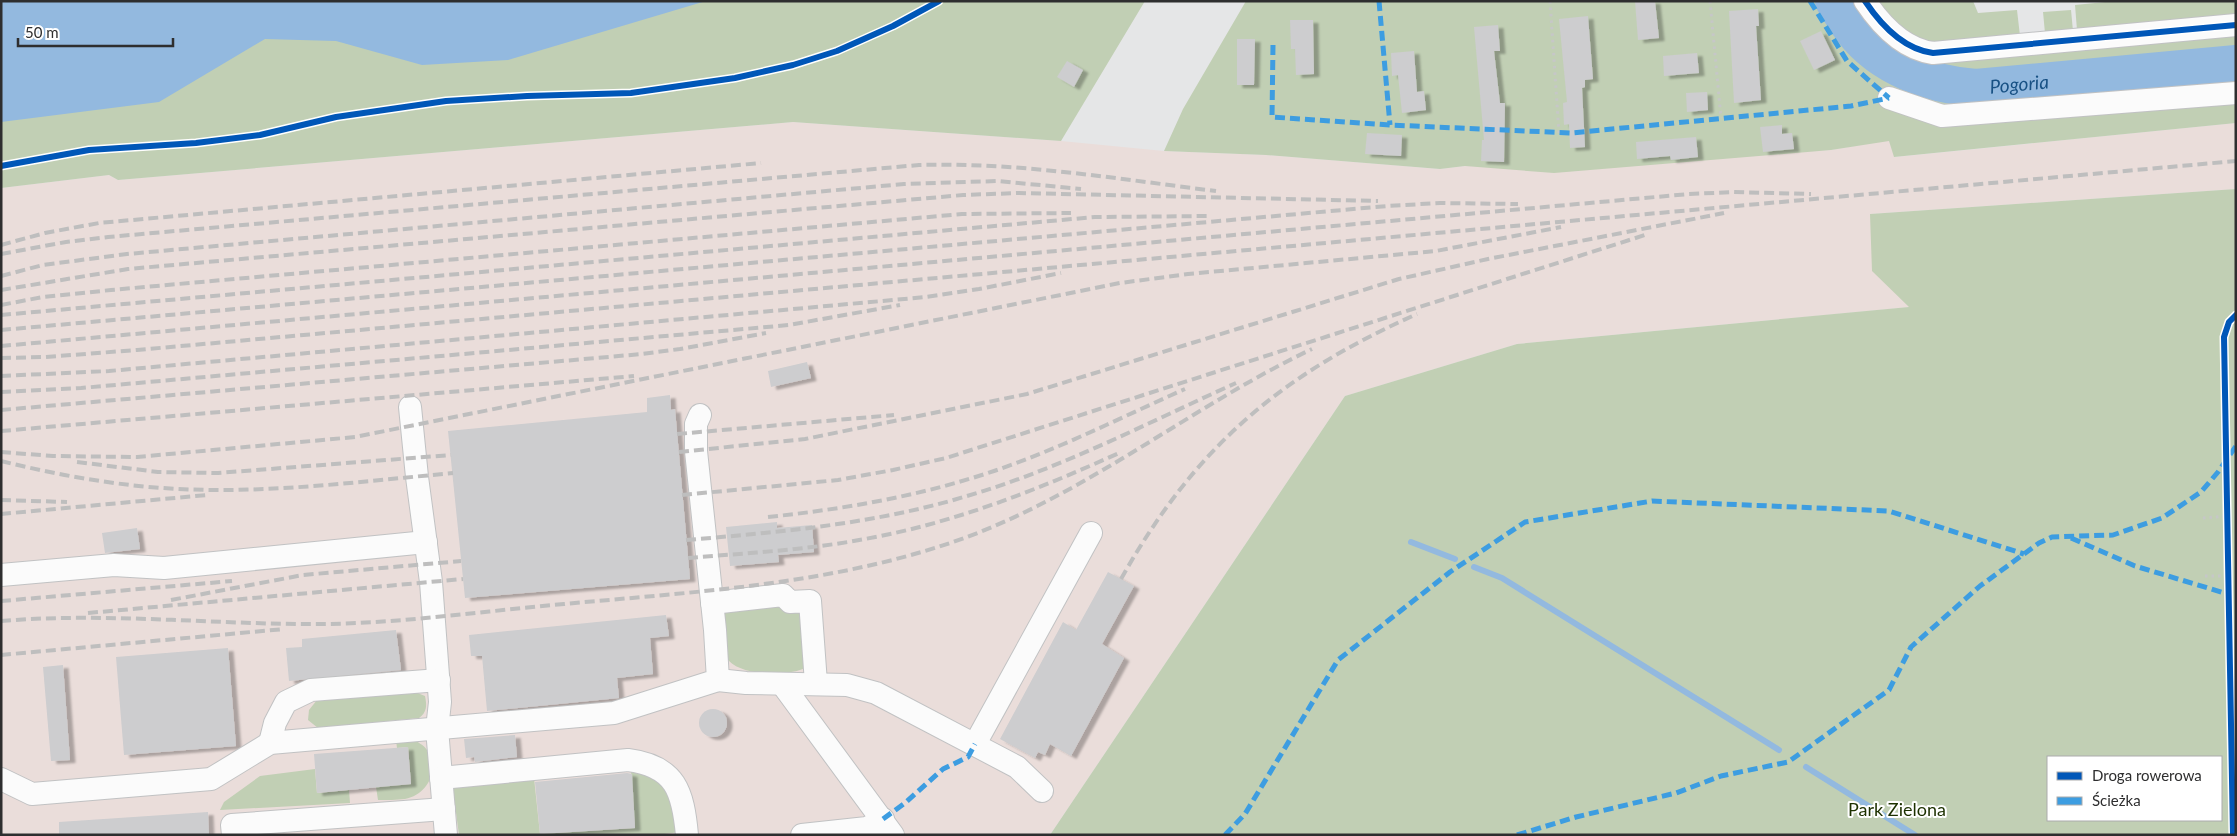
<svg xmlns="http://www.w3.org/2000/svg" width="2237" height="836" viewBox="0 0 2237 836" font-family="Lato,sans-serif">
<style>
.industrial{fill:#eaddda}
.green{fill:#c1cfb4;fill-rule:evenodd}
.water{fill:#93b9df}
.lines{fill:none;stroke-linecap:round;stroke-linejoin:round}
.stream{stroke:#93b9df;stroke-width:6}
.river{stroke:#93b9df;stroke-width:38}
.building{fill:#cdcdcf;filter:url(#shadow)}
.minor-casing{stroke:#c1c2c3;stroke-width:24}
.path{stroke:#c6c7c7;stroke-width:3;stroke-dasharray:2.5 4;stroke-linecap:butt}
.minor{stroke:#fbfbfb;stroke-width:22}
.rail{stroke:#bebebe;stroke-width:4;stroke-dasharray:10 5;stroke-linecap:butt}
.quiet{stroke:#3d9de1;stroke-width:5;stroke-dasharray:10 5;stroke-linecap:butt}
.cycleway-casing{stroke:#fff;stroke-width:9}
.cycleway{stroke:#0057b8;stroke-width:6}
.labels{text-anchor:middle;stroke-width:4;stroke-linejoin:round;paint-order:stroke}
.park-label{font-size:18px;fill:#1d3100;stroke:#fff}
.water-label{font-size:19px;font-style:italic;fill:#185184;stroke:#fff}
</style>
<defs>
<filter id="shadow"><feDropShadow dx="5.5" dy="3" stdDeviation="1" flood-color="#0004"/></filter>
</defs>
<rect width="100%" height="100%" fill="#e5e6e7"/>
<!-- industrial -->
<polygon class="industrial" points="793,122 1061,141 1164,151 1266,155 1440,169 1465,166 1831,150 1889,140 1895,157 2236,123 2236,189 1870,214 1910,307 1517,344 1345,396 1050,835 1,835 1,188 109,175 118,180"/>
<!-- green -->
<g class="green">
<polygon points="1,1 1145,1 1061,141 793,122 118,180 109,175 1,188"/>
<polygon points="1246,1 1854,1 1860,11 1905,54 2236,34 2236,123 1894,157 1889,141 1831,150 1554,173 1465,166 1440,169 1266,155 1164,151 1183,109"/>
<polygon points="1875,1 1973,1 1978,13 2017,10 2020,36 1937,44 1907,34"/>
<polygon points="2115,1 2236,1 2236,16 2077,30 2075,5"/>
<polygon points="2071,10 2073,31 2045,33 2043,12"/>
<path d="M 2236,189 L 2236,835 L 1050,835 L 1345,396 L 1517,344 L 1909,307 L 1872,271 L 1870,214 ZM 2048,757 L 2221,757 L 2221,820 L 2048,820 Z"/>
<path d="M 766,604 L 804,611 L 807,667 C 790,677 737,677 726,657 C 722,649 724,620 724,610 Z"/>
<path d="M 415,692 L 425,696 C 427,706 427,712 419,718 L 318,728 L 308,720 L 309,710 L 317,700 Z"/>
<path d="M 412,738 C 417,742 424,745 427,750 C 440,770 428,794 405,799 C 397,800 387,800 378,800 L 376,787 L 411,784 L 408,747 L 397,748 L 396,740 Z"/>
<polygon points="315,769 317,793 349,790 350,803 220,810 224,802 260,776"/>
<polygon points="631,772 663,779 680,832 657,835 459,835 453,790 457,783 534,778 540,834 635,828"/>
</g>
<!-- water -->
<polygon class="water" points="1,1 706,1 508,60 422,65 336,41 265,39 159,102 1,122"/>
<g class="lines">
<!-- stream -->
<g class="stream">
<polyline points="1411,542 1455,559"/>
<polyline points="1474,567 1502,578 1779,750"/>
<polyline points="1806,767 1915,835"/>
</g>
<!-- river -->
<path class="river" id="s1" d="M 1834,1 C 1840,11 1846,21 1853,30 C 1881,67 1931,85 1976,88 L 2236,64"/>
</g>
<!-- building -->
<g class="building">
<polygon points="1635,1 1655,1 1659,38 1638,40"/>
<polygon points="1758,9 1759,26 1756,26 1761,100 1734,103 1729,11"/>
<polygon points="1588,16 1593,79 1585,80 1585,87 1582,88 1585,147 1570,148 1569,124 1564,125 1563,103 1567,102 1559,19"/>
<polygon points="1290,20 1313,20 1314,74 1296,75 1295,49 1291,49"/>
<polygon points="1498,25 1500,51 1494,51 1500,103 1505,103 1504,162 1481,161 1482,140 1484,140 1474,27"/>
<polygon points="1821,31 1835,60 1814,70 1800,41"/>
<polygon points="1237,39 1255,39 1254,85 1237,85"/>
<polygon points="1414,51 1417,92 1424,91 1426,110 1402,113 1398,75 1392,76 1391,53"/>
<polygon points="1697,53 1699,73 1664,76 1663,56"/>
<polygon points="1067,61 1083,70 1074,87 1057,77"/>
<polygon points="1707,92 1708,110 1687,112 1686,93"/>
<polygon points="1782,125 1782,134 1792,133 1794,149 1763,152 1760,127"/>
<polygon points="1367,133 1402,135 1401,156 1365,154"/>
<polygon points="1696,137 1698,157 1671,160 1670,156 1637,159 1636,142"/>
<polygon points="807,362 811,378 771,387 768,371"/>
<polygon points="670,395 671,410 675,409 690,579 465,598 448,431 647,412 647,398"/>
<polygon points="777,522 777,528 812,525 814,552 778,555 779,562 730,566 726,527"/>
<polygon points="137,528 140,549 105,553 102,533"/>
<polygon points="1108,572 1134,586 1102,644 1124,658 1071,756 1050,744 1045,755 1038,752 1035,758 1000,739 1063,622 1076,630"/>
<polygon points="666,615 669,636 650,638 653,674 617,678 619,698 487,711 482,656 471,656 469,635"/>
<polygon points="396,630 401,670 289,681 286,648 302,647 302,639"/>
<polygon points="228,648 236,746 124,755 116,657"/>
<polygon points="63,665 70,760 51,761 43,667"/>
<circle cx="713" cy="723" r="14"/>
<polygon points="515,735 517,757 475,762 474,757 466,758 464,739"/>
<polygon points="408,747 411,784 317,793 314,754"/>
<polygon points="627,773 632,774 635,828 540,834 535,782"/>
<polygon points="208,812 209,835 59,835 59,822"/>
</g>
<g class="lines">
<defs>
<g id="minor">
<path d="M 1865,1 C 1881,25 1903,49 1933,53 L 2236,25"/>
<polyline points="1889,98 1942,116 2236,93"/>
<polyline points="410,407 417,477 431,582 440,702 437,729 446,835"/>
<polyline points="1,575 114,565 164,568 426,542"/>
<polyline points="712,603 783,595 790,602 810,601 816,683"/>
<polyline points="718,680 746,683 847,685 876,693 1017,767 1042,791"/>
<polyline points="782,684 893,835"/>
<polyline points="270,743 275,723 286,702 311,690 439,680"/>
<polyline points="975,744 1091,533"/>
<path d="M 441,778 L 628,760 C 676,766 683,792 687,835"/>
<polyline points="1,779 32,794 211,779 270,743 614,713 718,680 715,630 696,451 696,424 700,415"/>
<polyline points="233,835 232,825 444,809"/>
<polyline points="802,835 867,828 883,819"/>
</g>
</defs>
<!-- minor casing -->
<use href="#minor" class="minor-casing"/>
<!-- path -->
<g class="path">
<polyline points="1550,1 1559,133"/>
<polyline points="1710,1 1721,118"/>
<polyline points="2203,518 2227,516"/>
<polyline points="2205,576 2229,576"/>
<polyline points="2233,835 2224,337 2229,322 2236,315"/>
</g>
<!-- minor -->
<use href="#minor" class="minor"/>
<!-- rail -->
<g class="rail">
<polyline points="1,245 45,233 99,223 761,163"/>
<path d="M 1,254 L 66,242 L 108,237 L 919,165 C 1019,162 1117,179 1216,191"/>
<polyline points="1,276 43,265 127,254 904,184 998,181 1081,189"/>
<polyline points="1,290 128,269 963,195 1019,193 1378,201"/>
<polyline points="1,305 43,297 111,290 962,214 1071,213"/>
<polyline points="1,315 1095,217 1211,216"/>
<polyline points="1,330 1387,206 1440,203 1518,204"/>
<polyline points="1,346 1689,194 1734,192 1811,194"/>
<polyline points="1,358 45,357 137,350 2236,161"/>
<polyline points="1,376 109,371 926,297 979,289 1061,273"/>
<polyline points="1,392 81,388 789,325 900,305"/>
<polyline points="1,410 642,354 680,349 766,333"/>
<polyline points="1,431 634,376"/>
<polyline points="677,434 894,415"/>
<polyline points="1,452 53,456 137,457 355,437 1120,283 1188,274 1436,251 1561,227"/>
<polyline points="679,452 805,439 1027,394 1399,279 1488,259 1724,213"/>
<path d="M 1,461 C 54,474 107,484 162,488 C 259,495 356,482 453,473"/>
<polyline points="77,462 158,472 218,473 451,455"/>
<polyline points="682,495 838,480 893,470 946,458 1645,235"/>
<polyline points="1,500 67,502"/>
<polyline points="1,514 207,495"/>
<path d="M 768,517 C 845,509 920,496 994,471 C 1059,449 1122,417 1185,389"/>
<path d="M 686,540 C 781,532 875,524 967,496 C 1060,469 1147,423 1236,383"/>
<path d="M 688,558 C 747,553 807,550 865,539 C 954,523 1037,490 1119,453"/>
<path d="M 1121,579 C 1195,447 1280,375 1417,314"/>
<polyline points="171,600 303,575 461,561"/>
<polyline points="1,601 232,581"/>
<polyline points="88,613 463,579"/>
<path d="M 1,621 C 108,612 217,625 324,624 C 404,623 484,611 564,604 C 693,592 826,585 950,543 C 1081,499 1188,408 1312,349"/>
<polyline points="1,655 284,629"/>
</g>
<!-- quiet -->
<g class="quiet">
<polyline points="1379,1 1390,125"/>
<polyline points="1810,1 1847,61 1889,98"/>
<polyline points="1273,45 1272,117 1390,125 1571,133 1851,106 1889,98"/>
<polyline points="2071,538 2135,566 2231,595"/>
<polyline points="883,819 905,803 943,769 968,757 975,744"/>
<polyline points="1225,835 1245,814 1338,660 1450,572 1525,522 1652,501 1889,511 2024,554"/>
<polyline points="1517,835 1576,817 1676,793 1721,776 1788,762 1889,690 1911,647 1980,586 2039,543 2052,537 2113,535 2162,518 2201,492 2218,472 2236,446"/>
</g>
<defs>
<g id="cycleway">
<path d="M 1865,1 C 1881,25 1903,49 1933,53 L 2236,25"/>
<polyline points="1,166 89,150 196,143 260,135 336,117 446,101 527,96 631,93 735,78 793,65 837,51 893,26 939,1"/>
<polyline points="2233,835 2224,337 2229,322 2236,315"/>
</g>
</defs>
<!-- cycleway casing -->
<use href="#cycleway" class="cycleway-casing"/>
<!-- cycleway -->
<use href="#cycleway" class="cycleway"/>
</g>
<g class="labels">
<!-- park labels -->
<g class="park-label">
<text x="1897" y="816">Park Zielona</text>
</g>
<!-- water labels -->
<g class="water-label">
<text dy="7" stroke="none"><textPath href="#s1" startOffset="218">Pogoria</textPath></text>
</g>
</g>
<!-- border -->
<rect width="2237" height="836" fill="none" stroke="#2e2e2f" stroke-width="5"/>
<!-- legend -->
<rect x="2047" y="756" width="175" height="65" fill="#ffffff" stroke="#ababac"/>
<rect x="2057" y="772" width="25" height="8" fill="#0057b8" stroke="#ababac"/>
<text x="2092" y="781" font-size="15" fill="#2e2e2f">Droga rowerowa</text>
<rect x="2057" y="797" width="25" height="8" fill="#3d9de1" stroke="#ababac"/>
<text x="2092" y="806" font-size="15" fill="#2e2e2f">Ścieżka</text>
<!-- scale -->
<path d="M18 38v8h155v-8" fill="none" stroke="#2e2e2f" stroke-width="2.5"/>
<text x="25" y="38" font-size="15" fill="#2e2e2f" stroke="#ffffff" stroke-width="4" paint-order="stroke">50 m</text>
</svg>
